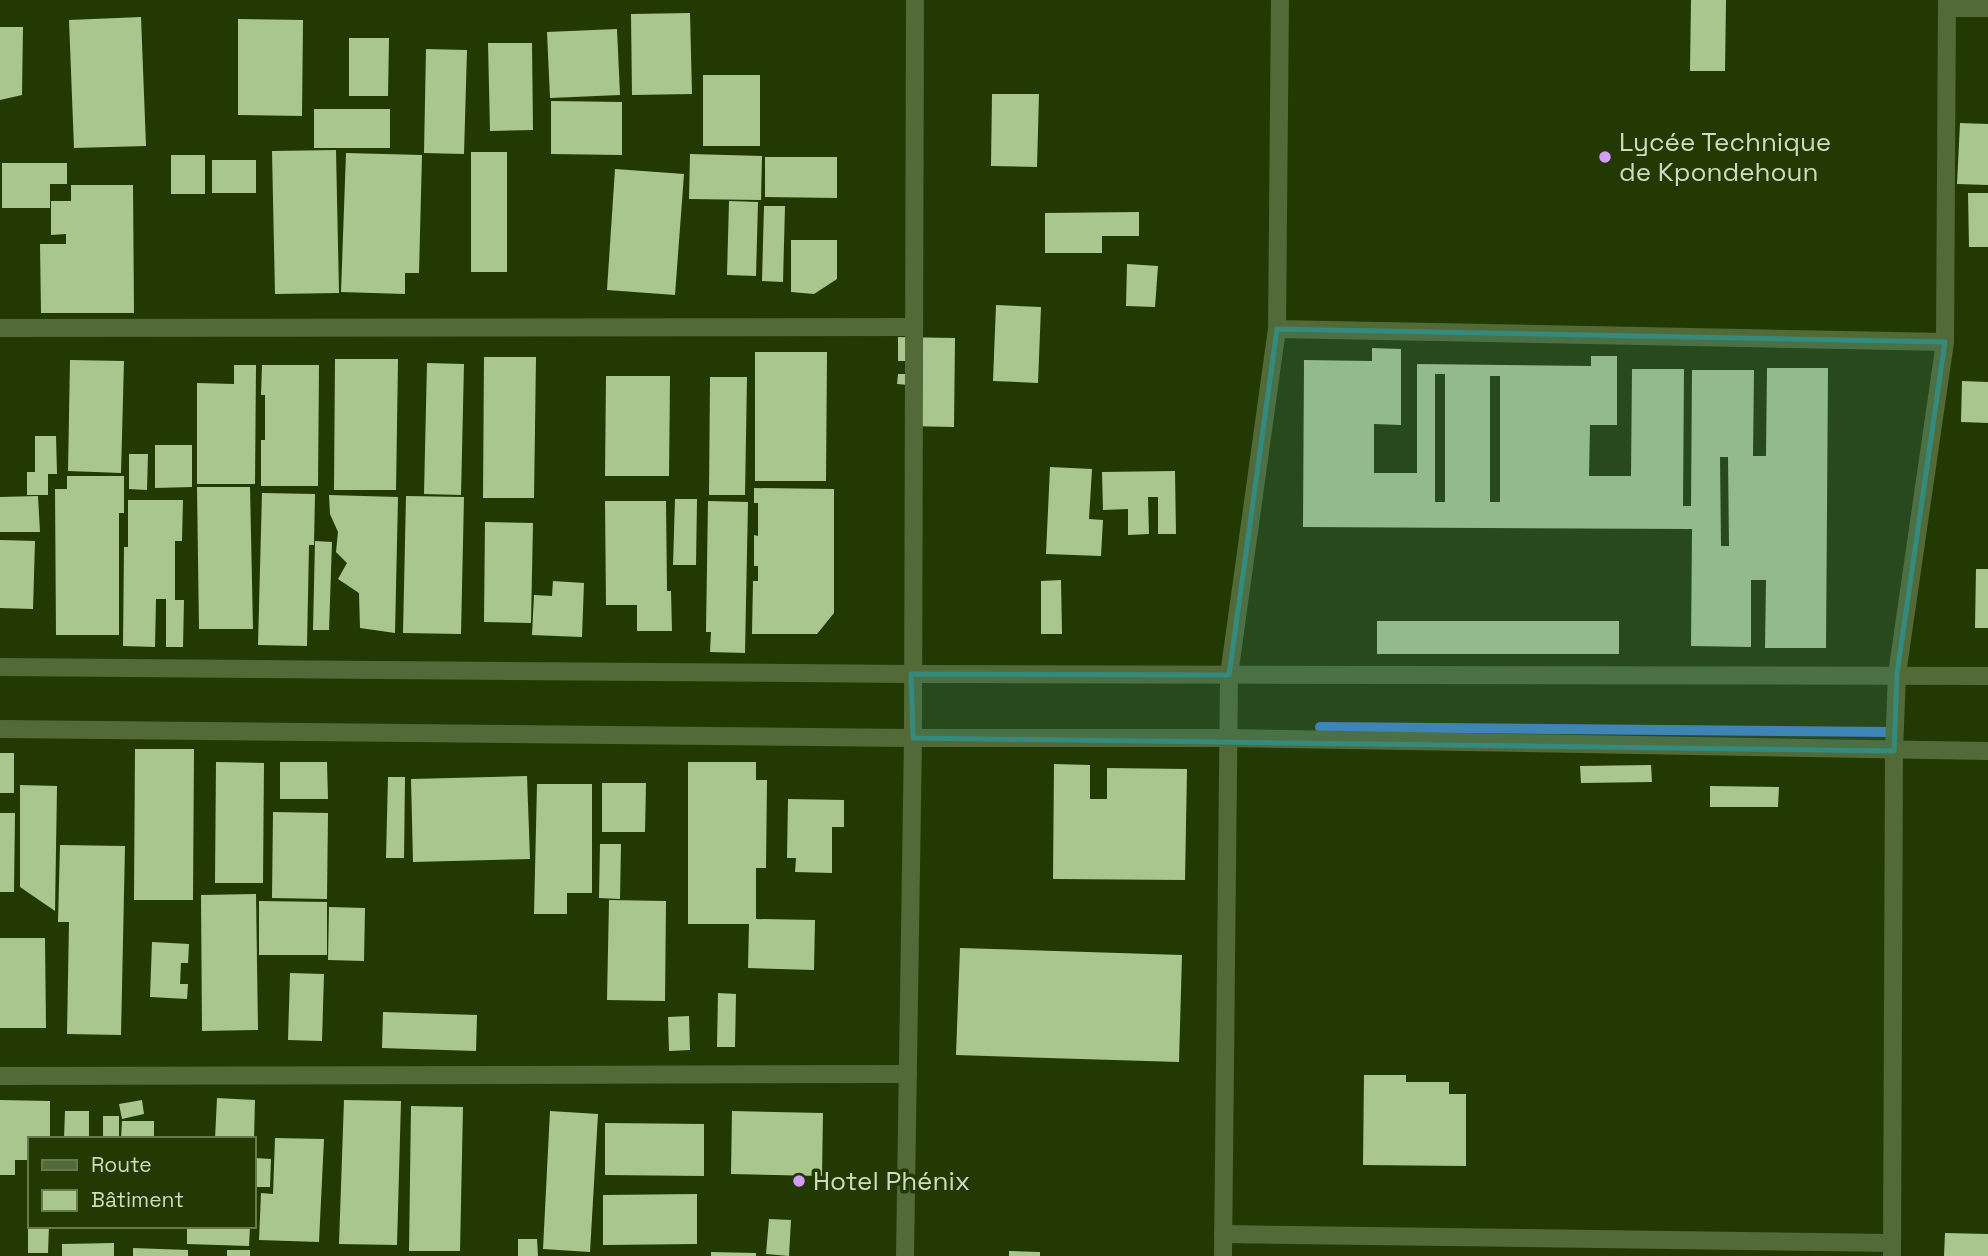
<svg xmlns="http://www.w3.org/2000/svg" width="1988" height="1256" viewBox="0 0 1988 1256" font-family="'Space Grotesk',sans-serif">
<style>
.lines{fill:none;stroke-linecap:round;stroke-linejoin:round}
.stream{stroke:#4083c4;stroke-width:10}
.building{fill:#aac68f;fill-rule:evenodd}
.minor{stroke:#516a37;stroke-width:18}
.tertiary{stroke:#516a37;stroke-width:18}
.marked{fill:#358a7e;fill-opacity:0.2;stroke:#358a7e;stroke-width:5;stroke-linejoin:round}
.poi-dot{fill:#d49cfc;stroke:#233904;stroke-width:2.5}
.labels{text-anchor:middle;stroke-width:7;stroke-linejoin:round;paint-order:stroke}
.poi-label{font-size:26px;fill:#cddcc0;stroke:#233904;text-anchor:start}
</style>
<rect width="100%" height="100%" fill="#233904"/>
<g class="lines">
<!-- stream -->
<polyline class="stream" points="1320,727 1892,732"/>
</g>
<!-- building -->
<g class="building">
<polygon points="1691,0 1726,0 1725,71 1690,71"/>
<polygon points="690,13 692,94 632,95 631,14"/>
<polygon points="141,17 146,146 74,148 69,20"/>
<polygon points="238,19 303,20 302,116 238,115"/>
<polygon points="0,27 23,27 22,95 0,100"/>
<polygon points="617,29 620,95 550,98 547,32"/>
<polygon points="349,38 389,38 388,96 349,96"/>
<polygon points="488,43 532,43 533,130 490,131"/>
<polygon points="426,49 467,50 464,154 424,153"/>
<rect x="703" y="75" width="57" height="71"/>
<polygon points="992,94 1039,94 1037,167 991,166"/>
<polygon points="551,101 622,102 622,155 551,154"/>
<rect x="314" y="109" width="76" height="39"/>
<polygon points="1960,123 1988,124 1988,185 1957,184"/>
<polygon points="336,150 339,293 275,294 272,151"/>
<rect x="471" y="152" width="36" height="120"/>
<polygon points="346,153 422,155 419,273 405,273 405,294 341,292"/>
<polygon points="690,154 762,156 761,200 689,199"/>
<rect x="171" y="155" width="34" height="39"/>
<polygon points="765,157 837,157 837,198 765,197"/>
<rect x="212" y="160" width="44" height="33"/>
<polygon points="2,163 67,163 67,184 50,184 50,208 2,208"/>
<polygon points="615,169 684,174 675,295 607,290"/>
<polygon points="71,185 133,185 134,313 41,313 40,244 66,244 66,234 51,235 51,201 71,201"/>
<polygon points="1968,193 1988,193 1988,247 1969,247"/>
<polygon points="729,201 758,202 756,276 727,275"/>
<polygon points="764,206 785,206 783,282 762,281"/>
<polygon points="1139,212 1139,236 1102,236 1102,253 1045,253 1045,213"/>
<polygon points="791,240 837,240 837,279 814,294 791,292"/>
<polygon points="1127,264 1158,266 1155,307 1126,306"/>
<polygon points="996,305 1041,307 1038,383 993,381"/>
<polygon points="898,337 955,338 954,427 907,426 908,385 897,384 898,374 907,374 907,361 898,361"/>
<path d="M 1372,348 L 1401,349 L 1401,425 L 1374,424 L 1374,473 L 1417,473 L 1417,364 L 1591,366 L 1591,356 L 1617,356 L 1617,425 L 1590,425 L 1589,476 L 1631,476 L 1632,369 L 1684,369 L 1683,506 L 1691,506 L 1692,370 L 1754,370 L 1753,456 L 1766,456 L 1767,368 L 1828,368 L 1826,648 L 1765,648 L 1766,580 L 1751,580 L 1751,647 L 1691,646 L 1692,529 L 1303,527 L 1304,360 L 1372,361 ZM 1435,374 L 1445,374 L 1445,502 L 1435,502 ZM 1490,376 L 1500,376 L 1500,502 L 1490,502 ZM 1720,457 L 1728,457 L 1729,546 L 1721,546 Z"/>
<polygon points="755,352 827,352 826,481 755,481"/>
<polygon points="484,357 536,357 534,498 483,498"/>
<polygon points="335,359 398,359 396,490 334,490"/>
<polygon points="70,360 124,361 121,473 68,471"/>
<polygon points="427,363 464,364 461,495 424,494"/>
<polygon points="234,365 256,365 255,484 197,484 197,383 234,384"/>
<polygon points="262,365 319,365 318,486 261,486 261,440 265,440 265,395 261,395"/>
<polygon points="606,376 670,376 669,476 605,476"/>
<polygon points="710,377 747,377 745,495 709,495"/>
<polygon points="1962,381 1988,382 1988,423 1961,422"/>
<polygon points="35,436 56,436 57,474 48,474 48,495 27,495 27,472 35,472"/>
<polygon points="155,445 192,445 192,487 155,488"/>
<polygon points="129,454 148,454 147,490 129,489"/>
<polygon points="1050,467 1092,469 1089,519 1103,520 1101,556 1046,554"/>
<polygon points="1175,471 1176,534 1158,534 1158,497 1148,497 1149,534 1128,535 1128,509 1103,510 1102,472"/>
<polygon points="67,476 124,476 124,513 119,513 119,635 56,635 55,489 67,489"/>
<polygon points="197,487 250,487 253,629 199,629"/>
<polygon points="754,488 834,489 834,613 817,634 752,634 753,581 758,581 758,566 754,566 754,535 758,536 758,503 754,503"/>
<polygon points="262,493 315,494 314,545 309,545 307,646 258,645"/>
<polygon points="329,495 398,497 395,633 360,628 359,593 338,579 347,563 336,552 338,532 330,514"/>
<polygon points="38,496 40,532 0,532 0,497"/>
<polygon points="406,496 464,497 461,634 403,633"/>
<polygon points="675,499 697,499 696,565 673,565"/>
<polygon points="128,500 183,500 182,541 175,541 175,600 184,600 183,647 166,647 166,599 156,599 155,647 123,646 124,547 128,547"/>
<polygon points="605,501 666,501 667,591 671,591 672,631 637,631 637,605 606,605"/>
<polygon points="708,501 748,502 745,653 710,652 711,632 706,632"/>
<polygon points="485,522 533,523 531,623 484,622"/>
<polygon points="0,540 35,541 33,609 0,608"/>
<polygon points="315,541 332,542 329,630 313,630"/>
<polygon points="1976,569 1988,569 1988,628 1975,628"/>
<polygon points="1061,580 1062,634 1041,634 1041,581"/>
<polygon points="553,581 584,583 582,637 532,635 534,595 552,596"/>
<rect x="1377" y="621" width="242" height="33"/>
<polygon points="135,749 194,749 193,900 134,900"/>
<rect x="0" y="753" width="14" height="40"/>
<polygon points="216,762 264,763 263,883 215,883"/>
<polygon points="280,762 327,762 328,799 280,799"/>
<polygon points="688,762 756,762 756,780 767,780 766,868 756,868 756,919 815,920 814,970 748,968 749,924 688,924"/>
<polygon points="1054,764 1090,765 1090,799 1107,799 1107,768 1187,769 1185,880 1053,879"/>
<polygon points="1651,765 1652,782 1581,783 1580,766"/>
<polygon points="527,776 530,859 413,862 411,779"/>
<polygon points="388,777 405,777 404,858 386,858"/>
<polygon points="602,783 646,783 645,832 602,832"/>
<polygon points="537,784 592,784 592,893 567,893 567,914 534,914"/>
<polygon points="20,785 57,786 55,911 20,887"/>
<polygon points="1710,786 1779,787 1778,807 1710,807"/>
<polygon points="788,799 844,800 844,827 832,827 832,873 795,872 796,858 787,858"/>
<polygon points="273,812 328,813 327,899 272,898"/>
<polygon points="0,813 15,813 14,892 0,892"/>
<polygon points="600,844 621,844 620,899 599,898"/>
<polygon points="60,845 125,846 121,1035 67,1034 69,922 58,922"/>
<polygon points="256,894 258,1030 202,1031 201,895"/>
<polygon points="609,900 666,901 665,1001 607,1000"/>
<polygon points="259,901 327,902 327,955 259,955"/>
<polygon points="329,907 365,908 364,961 328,960"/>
<polygon points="0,938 45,938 46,1028 0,1028"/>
<polygon points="152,942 189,944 188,963 181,963 180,984 188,984 187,999 150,997"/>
<polygon points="960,948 1182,955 1179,1062 956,1055"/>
<polygon points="290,973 324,974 322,1041 288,1040"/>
<polygon points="718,993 736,994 735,1047 717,1047"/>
<polygon points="383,1012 477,1015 476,1051 382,1048"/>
<polygon points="689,1016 690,1050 669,1051 668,1017"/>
<polygon points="1364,1075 1406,1075 1406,1082 1449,1082 1449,1094 1466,1094 1466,1166 1363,1165"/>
<polygon points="217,1098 255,1100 254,1139 215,1139"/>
<polygon points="0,1100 50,1101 50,1139 30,1139 30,1160 15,1160 15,1175 0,1175"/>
<polygon points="142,1100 144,1114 122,1119 119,1104"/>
<polygon points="344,1100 401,1101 397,1245 339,1244"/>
<polygon points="411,1106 463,1107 460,1251 409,1251"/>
<polygon points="65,1111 89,1111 89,1139 64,1139"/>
<polygon points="550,1111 598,1114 590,1252 543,1249"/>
<polygon points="732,1111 823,1113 822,1176 731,1174"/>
<rect x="103" y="1116" width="16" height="23"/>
<polygon points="122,1121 154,1121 154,1139 121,1139"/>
<polygon points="605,1123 704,1124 704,1176 605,1175"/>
<polygon points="275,1138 324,1139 319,1242 259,1240 261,1193 273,1194"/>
<polygon points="255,1158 271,1159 270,1187 254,1187"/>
<polygon points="697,1194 697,1244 603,1245 603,1195"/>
<polygon points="769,1219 791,1220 789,1256 766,1254"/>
<polygon points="28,1226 49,1226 48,1253 28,1253"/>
<polygon points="187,1226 250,1226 249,1246 187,1244"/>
<polygon points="1945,1233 1988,1234 1988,1256 1944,1256"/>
<polygon points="518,1239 537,1239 538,1256 518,1256"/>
<polygon points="114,1243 114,1256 62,1256 62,1244"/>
<polygon points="133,1248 188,1250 188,1256 133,1256"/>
<rect x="227" y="1250" width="23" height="6"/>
<polygon points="1009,1251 1040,1252 1040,1256 1009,1256"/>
<polygon points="711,1252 756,1253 756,1256 711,1256"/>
</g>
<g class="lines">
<!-- minor -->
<g class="minor">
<polyline points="1947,8 1988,8"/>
<polyline points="0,328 913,327"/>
<polyline points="1277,329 1945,342"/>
<polyline points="0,1076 908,1074"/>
<polyline points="1223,1234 1892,1243"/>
<polyline points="905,1256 913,738 915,0"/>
<polyline points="1223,1256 1229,675 1277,329 1280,0"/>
<polyline points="1892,1256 1894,751 1897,674 1945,342 1947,0"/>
</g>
<!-- tertiary -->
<g class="tertiary">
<polyline points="0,667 911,674 1988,676"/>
<polyline points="0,729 913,738 1227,738 1988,751"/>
</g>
</g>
<!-- marked area -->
<path class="marked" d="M 1277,329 L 1945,342 L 1897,674 L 1894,751 L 913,738 L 911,674 L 1229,675 Z"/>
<!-- markers -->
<g class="poi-dot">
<circle cx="1605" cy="157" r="7"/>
<circle cx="799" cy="1181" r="7"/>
</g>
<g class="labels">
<!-- poi labels -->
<g class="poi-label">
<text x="1619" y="151">Lycée Technique<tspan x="1619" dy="30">de Kpondehoun</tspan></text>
<text x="813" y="1190">Hotel Phénix</text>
</g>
</g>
<!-- legend -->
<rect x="28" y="1137" width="228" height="91" fill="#233904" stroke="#677a4f" stroke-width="2"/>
<rect x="42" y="1160" width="35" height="10" fill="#516a37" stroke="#677a4f" stroke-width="2"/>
<text x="91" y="1172" font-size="21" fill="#cddcc0">Route</text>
<rect x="42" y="1190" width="35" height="21" fill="#aac68f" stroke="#677a4f" stroke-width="2"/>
<text x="91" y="1207" font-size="21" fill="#cddcc0">Bâtiment</text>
</svg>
